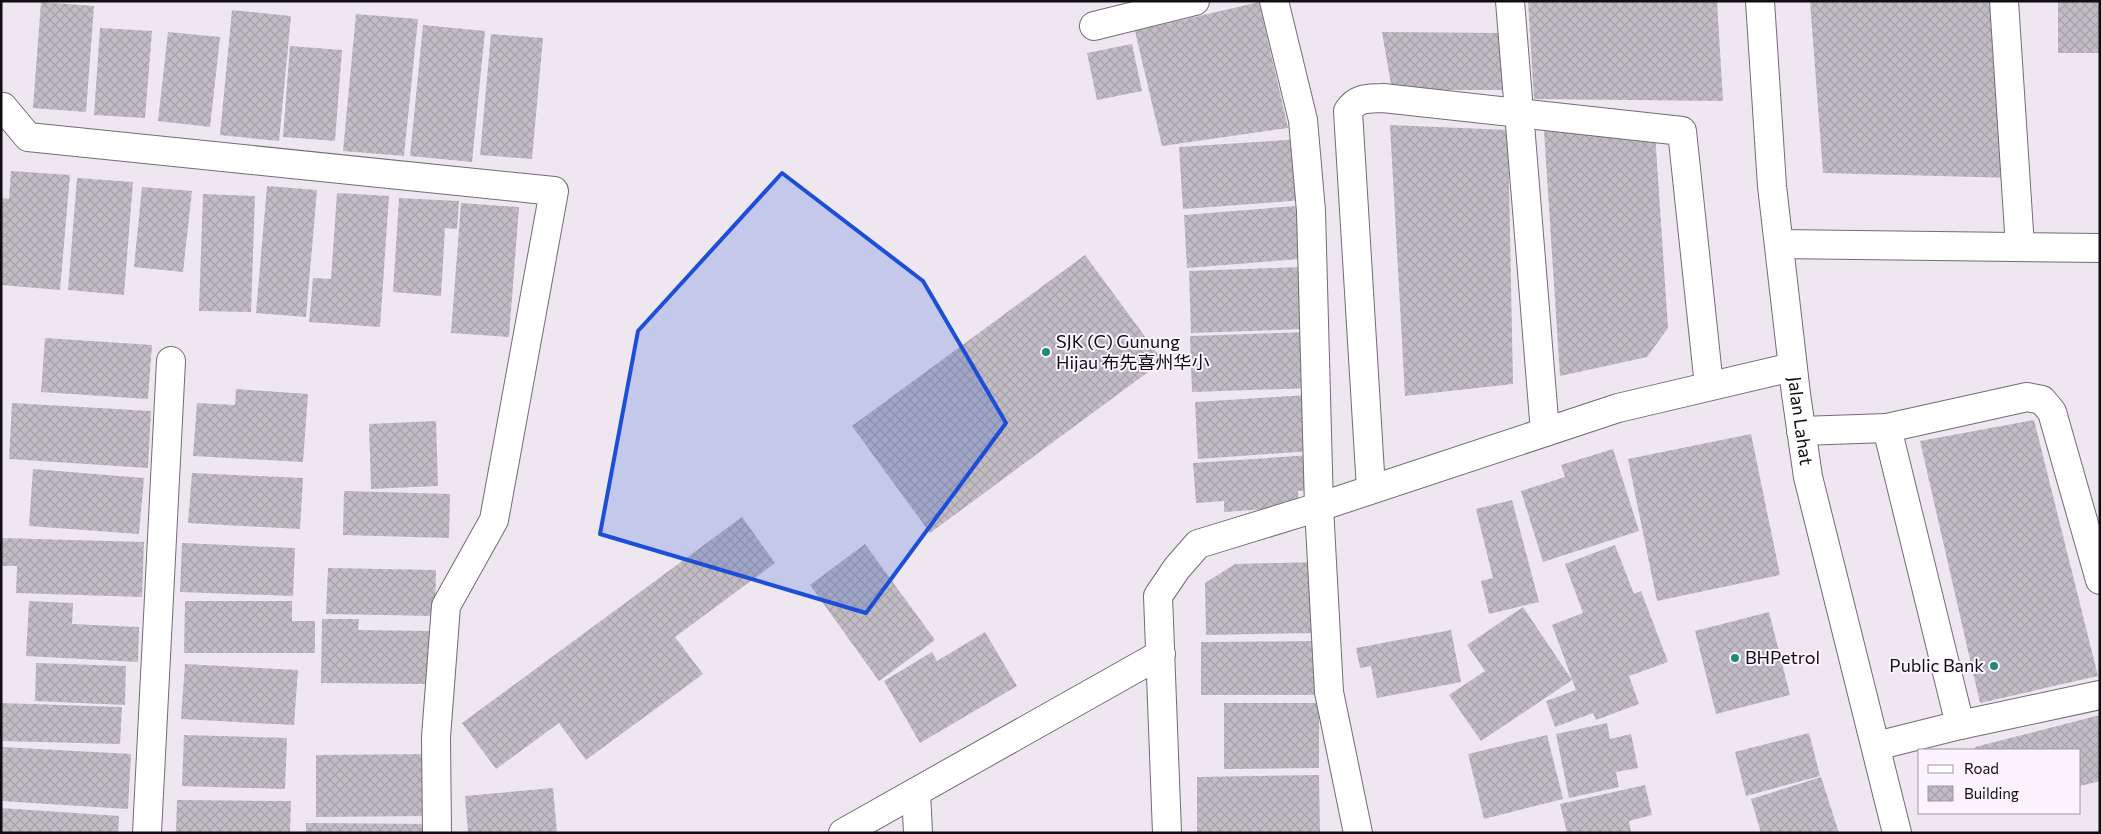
<svg xmlns="http://www.w3.org/2000/svg" width="2101" height="834" viewBox="0 0 2101 834" font-family="Commissioner,'Noto Sans SC',sans-serif">
<style>
.building{fill:url(#building-cross-hatch)}
.lines{fill:none;stroke-linecap:round;stroke-linejoin:round}
.minor-casing{stroke:#726c74;stroke-width:30}
.major-casing{stroke:#726c74;stroke-width:30}
.minor{stroke:#fff;stroke-width:28}
.major{stroke:#fff;stroke-width:28}
.marked{fill:#1d4ed8;fill-opacity:0.2;stroke:#1d4ed8;stroke-width:4;stroke-linejoin:round}
.poi-dot{fill:#208c6b;stroke:#fbf4fe;stroke-width:2}
.labels{text-anchor:middle;stroke-width:4;stroke-linejoin:round;paint-order:stroke}
.poi-label{font-size:18px;fill:#0f0d10;stroke:#fbf4fe;text-anchor:start}
.street-label{font-size:18px;fill:#0f0d10;stroke:#fbf4fe}
</style>
<defs>
<pattern id="building-cross-hatch" width="8" height="8" patternUnits="userSpaceOnUse" patternTransform="scale(1.25)"><rect width="8" height="8" fill="#c2bcc4"/><path d="M0 0l8 8M0 8l8-8" fill="none" stroke="#a6a0a7"/></pattern>
</defs>
<rect width="100%" height="100%" fill="#eee7f0"/>
<!-- building -->
<g class="building">
<polygon points="1528,1 1717,1 1723,101 1534,99"/>
<polygon points="1810,1 2001,1 2015,178 1823,173"/>
<rect x="2058" y="1" width="42" height="52"/>
<polygon points="41,2 94,6 86,112 33,108"/>
<polygon points="1259,2 1288,128 1162,146 1135,31"/>
<polygon points="232,10 291,16 279,141 220,135"/>
<polygon points="356,14 418,19 404,156 343,151"/>
<polygon points="423,25 485,31 472,162 410,156"/>
<polygon points="100,28 152,31 145,118 94,115"/>
<polygon points="168,32 220,37 210,127 158,121"/>
<polygon points="1382,32 1503,33 1504,90 1392,90"/>
<polygon points="491,34 543,38 532,159 480,155"/>
<polygon points="1132,44 1142,91 1097,100 1087,53"/>
<polygon points="290,46 342,50 335,141 283,137"/>
<polygon points="1390,125 1508,130 1513,384 1405,396"/>
<polygon points="1544,131 1655,133 1668,328 1647,357 1560,376"/>
<polygon points="1301,139 1305,200 1183,209 1179,147"/>
<polygon points="11,171 70,175 60,290 1,285 1,198 9,199"/>
<polygon points="77,178 133,182 124,295 68,290"/>
<polygon points="267,186 317,190 306,317 256,313"/>
<polygon points="142,187 192,191 183,272 134,267"/>
<polygon points="337,193 389,196 380,327 309,322 313,278 331,279"/>
<polygon points="203,194 255,196 251,312 199,311"/>
<polygon points="399,198 459,201 457,229 445,228 441,296 393,292"/>
<polygon points="461,203 519,207 509,337 451,333"/>
<polygon points="1308,205 1312,258 1187,268 1184,215"/>
<polygon points="1085,255 1163,361 930,533 852,426"/>
<polygon points="1302,267 1304,329 1191,333 1189,271"/>
<polygon points="1310,332 1312,388 1192,392 1190,336"/>
<polygon points="45,338 152,345 148,399 41,392"/>
<polygon points="236,389 308,394 303,462 193,456 197,403 235,405"/>
<polygon points="1308,395 1311,451 1198,459 1195,402"/>
<polygon points="12,403 151,411 148,468 9,459"/>
<polygon points="2034,420 2098,676 1980,703 1920,441"/>
<polygon points="436,421 438,486 371,489 369,424"/>
<polygon points="1751,434 1780,575 1657,601 1628,459"/>
<polygon points="1613,449 1639,531 1543,562 1521,491 1565,477 1561,465"/>
<polygon points="1311,455 1314,490 1298,491 1299,507 1224,512 1224,501 1196,503 1193,463"/>
<polygon points="33,469 144,478 139,534 29,526"/>
<polygon points="192,473 303,478 300,529 188,523"/>
<polygon points="344,491 450,494 449,538 343,535"/>
<polygon points="1512,500 1539,602 1489,614 1481,581 1493,578 1476,509"/>
<polygon points="742,517 775,563 675,637 703,674 586,760 559,723 496,769 462,723"/>
<polygon points="1,538 144,542 142,597 16,593 17,566 1,566"/>
<polygon points="182,543 295,548 293,596 180,592"/>
<polygon points="865,544 935,640 879,681 810,585"/>
<polygon points="1615,545 1634,594 1641,591 1668,662 1629,676 1639,704 1596,720 1593,713 1555,727 1546,701 1576,690 1552,625 1583,613 1565,564"/>
<polygon points="1317,562 1318,633 1206,635 1205,583 1235,564"/>
<polygon points="328,568 436,570 435,616 326,614"/>
<polygon points="29,601 73,603 72,624 139,627 138,662 26,656"/>
<polygon points="185,601 292,601 292,621 315,621 315,653 184,653"/>
<polygon points="1523,607 1572,680 1481,741 1449,695 1485,671 1467,645"/>
<polygon points="1769,612 1790,695 1716,714 1695,631"/>
<polygon points="322,619 359,619 358,630 432,631 431,684 321,683"/>
<polygon points="1451,630 1461,682 1377,698 1371,666 1360,668 1356,648"/>
<polygon points="985,632 1017,686 920,743 884,681 932,652 937,661"/>
<polygon points="1315,641 1316,695 1201,695 1201,642"/>
<polygon points="36,663 126,666 125,705 35,701"/>
<polygon points="185,664 298,670 294,725 181,719"/>
<polygon points="1,703 122,707 120,744 1,741"/>
<polygon points="1224,703 1319,703 1319,768 1224,769"/>
<polygon points="2100,715 2100,781 2080,786 2080,750 1975,750 1975,747"/>
<polygon points="1607,723 1610,739 1631,734 1638,768 1616,772 1619,787 1569,798 1556,734"/>
<polygon points="1809,733 1820,776 1746,796 1735,752"/>
<polygon points="184,735 287,738 285,789 182,786"/>
<polygon points="1547,735 1563,799 1484,819 1468,754"/>
<polygon points="2,747 131,754 128,809 1,801"/>
<polygon points="430,754 430,816 316,817 316,755"/>
<polygon points="1319,775 1320,833 1197,833 1197,777"/>
<polygon points="1821,777 1839,833 1761,833 1751,799"/>
<polygon points="1645,785 1652,815 1629,821 1631,833 1567,833 1560,804"/>
<polygon points="553,788 557,833 468,833 465,796"/>
<polygon points="177,800 291,801 290,833 176,833"/>
<polygon points="1,808 119,816 118,833 1,833"/>
<polygon points="306,823 428,824 428,833 306,833"/>
</g>
<g class="lines">
<defs>
<g id="minor">
<polyline points="1274,1 1303,120 1311,211 1319,507 1329,692 1358,833"/>
<polyline points="1510,1 1545,432"/>
<polyline points="2004,1 2020,247"/>
<polyline points="1094,26 1195,1"/>
<polyline points="3,107 28,137 554,191 494,520 446,606 436,737 437,833"/>
<polyline points="1779,244 2100,248"/>
<polyline points="1887,428 2027,397 2042,400 2052,412 2100,580"/>
<polyline points="1801,431 1887,428 1960,725 1876,746"/>
<path d="M 1371,489 L 1348,111 C 1357,97 1368,99 1383,98 L 1682,131 L 1709,386"/>
<polyline points="1960,725 2100,695"/>
<polyline points="916,792 918,833"/>
<polyline points="147,833 171,361"/>
<polyline points="843,833 1161,654"/>
<polyline points="1167,833 1158,596 1177,568 1198,544 1319,507 1618,408 1792,367"/>
</g>
<g id="major">
<path id="s1" d="M 1760,1 L 1772,186 L 1796,394 L 1808,477 L 1897,833"/>
</g>
</defs>
<!-- minor casing -->
<use href="#minor" class="minor-casing"/>
<!-- major casing -->
<use href="#major" class="major-casing"/>
<!-- minor -->
<use href="#minor" class="minor"/>
<!-- major -->
<use href="#major" class="major"/>
</g>
<!-- marked area -->
<path class="marked" d="M 782,173 L 923,281 L 1006,423 L 866,613 L 600,534 L 638,331 Z"/>
<!-- markers -->
<g class="poi-dot">
<circle cx="1046" cy="352" r="5"/>
<circle cx="1735" cy="658" r="5"/>
<circle cx="1994" cy="666" r="5"/>
</g>
<g class="labels">
<!-- poi labels -->
<g class="poi-label">
<text x="1056" y="348">SJK (C) Gunung<tspan x="1056" dy="21">Hijau 布先喜州华小</tspan></text>
<text x="1745" y="664">BHPetrol</text>
<text x="1984" y="672" text-anchor="end">Public Bank</text>
</g>
<!-- street labels -->
<g class="street-label">
<text dy="6" stroke="none"><textPath href="#s1" startOffset="422">Jalan Lahat</textPath></text>
</g>
</g>
<!-- border -->
<rect width="2101" height="834" fill="none" stroke="#0f0d10" stroke-width="5"/>
<!-- legend -->
<rect x="1918" y="749" width="162" height="65" fill="#fbf4fe" stroke="#9d989f"/>
<rect x="1928" y="765" width="25" height="8" fill="#ffffff" stroke="#9d989f"/>
<text x="1964" y="774" font-size="15" fill="#0f0d10">Road</text>
<rect x="1928" y="786" width="25" height="15" fill="url(#building-cross-hatch)" stroke="#9d989f"/>
<text x="1964" y="799" font-size="15" fill="#0f0d10">Building</text>
</svg>
